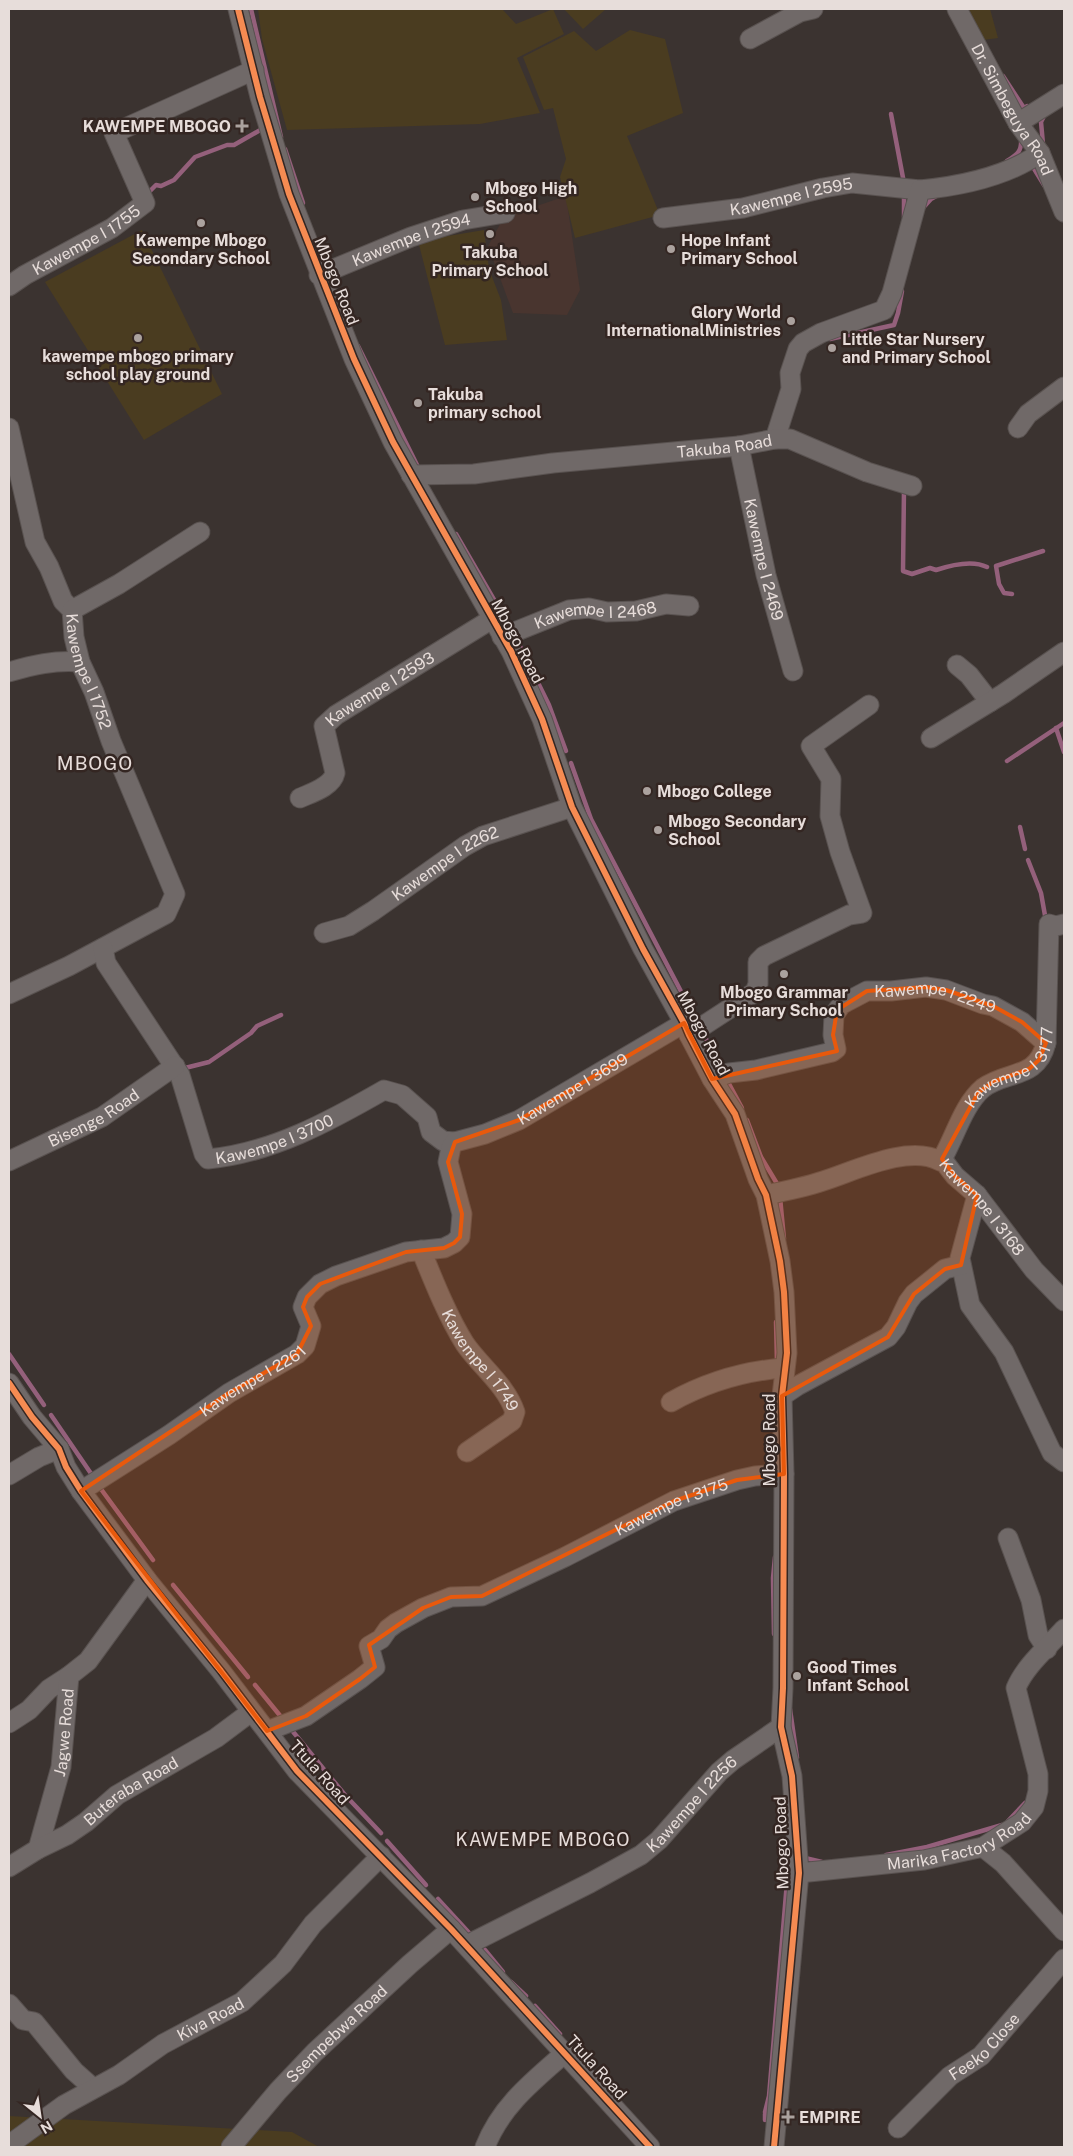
<svg xmlns="http://www.w3.org/2000/svg" width="1073" height="2156" viewBox="0 0 1073 2156" font-family="'Public Sans',sans-serif">
<style>
.built{fill:#49352f}
.green{fill:#4a3c20}
.lines{fill:none;stroke-linecap:round;stroke-linejoin:round}
.stream{stroke:#94607b;stroke-width:4.5}
.minor-casing{stroke:#595250;stroke-width:21}
.minor{stroke:#706968;stroke-width:19}
.cycleway-casing{stroke:#342622;stroke-width:9}
.cycleway{stroke:#f68b52;stroke-width:6}
.marked{fill:#e8590c;fill-opacity:0.2;stroke:#e8590c;stroke-width:4;stroke-linejoin:round}
.poi-dot{fill:#aba29e;stroke:#342622;stroke-width:2}
.labels{text-anchor:middle;stroke-width:5;stroke-linejoin:round;paint-order:stroke}
.street-label{font-size:16px;fill:#e7ddda;stroke:#342622}
.poi-label{font-size:16px;font-weight:bold;fill:#e7ddda;stroke:#342622;text-anchor:start}
.neighbourhood-label{font-size:18px;letter-spacing:1px;fill:#e7ddda;stroke:#342622}
.quarter-label{font-size:19px;letter-spacing:1px;fill:#e7ddda;stroke:#342622}
</style>
<rect width="100%" height="100%" fill="#3b3330"/>
<!-- built -->
<polygon class="built" points="566,196 580,290 567,315 513,313 488,246 504,217"/>
<!-- green -->
<g class="green">
<polygon points="258,9 502,9 516,24 553,9 564,34 517,58 540,113 480,124 287,130 262,39"/>
<polygon points="564,9 606,9 583,29"/>
<polygon points="969,9 990,9 998,38 983,40"/>
<polygon points="630,30 665,39 683,113 627,136 660,215 575,238 560,177 566,159 553,108 544,110 523,57 574,31 596,51"/>
<polygon points="142,230 222,394 144,440 45,282"/>
<polygon points="484,230 489,269 501,300 507,340 445,345 418,241"/>
<polygon points="9,2116 292,2132 319,2147 9,2147"/>
</g>
<g class="lines">
<!-- stream -->
<g class="stream">
<polyline points="251,9 281,137"/>
<polyline points="1003,76 1024,108 1027,106"/>
<polyline points="891,114 904,183"/>
<polyline points="1043,144 1041,122 1044,116"/>
<polyline points="285,149 303,203"/>
<path d="M 1007,161 C 1018,154 1022,151 1021,138"/>
<polyline points="1029,168 1033,167 1044,185"/>
<polyline points="902,194 904,194 904,217"/>
<polyline points="146,195 156,185 161,186 174,180 195,157 227,145 234,145 262,129"/>
<polyline points="922,209 931,199 938,195"/>
<polyline points="830,339 894,325 898,313 902,291"/>
<polyline points="358,346 420,471"/>
<path d="M 904,489 L 903,571 L 912,574 L 930,568 L 936,570 C 951,565 973,560 987,567"/>
<polyline points="456,534 511,629"/>
<polyline points="1012,594 1004,593 999,584 996,566 1043,551"/>
<polyline points="515,636 549,705 566,751"/>
<polyline points="1056,728 1064,752"/>
<polyline points="1007,761 1064,723"/>
<polyline points="571,763 591,819 698,1024"/>
<polyline points="1020,827 1025,849"/>
<polyline points="1028,860 1041,893 1046,921"/>
<polyline points="702,1031 722,1070"/>
<polyline points="181,1069 209,1062 251,1033 257,1026 281,1015"/>
<polyline points="727,1080 742,1108"/>
<polyline points="747,1120 761,1157 779,1187"/>
<polyline points="780,1197 784,1239"/>
<polyline points="776,1322 777,1364"/>
<polyline points="9,1354 44,1405"/>
<polyline points="51,1415 92,1475"/>
<polyline points="98,1485 153,1560"/>
<polyline points="173,1585 248,1677"/>
<polyline points="774,1634 773,1578 775,1557"/>
<polyline points="255,1685 282,1718"/>
<polyline points="790,1709 797,1758"/>
<polyline points="290,1728 345,1795 381,1833"/>
<polyline points="1008,1821 1025,1803"/>
<polyline points="387,1841 426,1885"/>
<polyline points="886,1855 927,1847 1002,1825"/>
<polyline points="805,1858 822,1862"/>
<polyline points="438,1899 472,1936"/>
<polyline points="485,1950 503,1972"/>
<polyline points="511,1982 526,1996"/>
<polyline points="535,2006 560,2034"/>
<polyline points="765,2112 769,2096 789,1858"/>
<polyline points="765,2120 765,2114"/>
</g>
<defs>
<g id="minor">
<polyline points="238,9 260,97 289,194 354,359 393,442 511,651 542,719 572,807 643,949 684,1023 689,1035 712,1079 735,1114 758,1179 766,1195 780,1261 784,1292 787,1353 782,1396 784,1474 783,1688 781,1727 792,1776 799,1873 774,2147"/>
<path id="s1" d="M 957,9 L 1018,123 L 1040,153 L 1064,212"/>
<polyline points="750,39 800,12 813,9"/>
<polyline points="1018,123 1064,94"/>
<path id="s2" d="M 663,218 L 743,208 L 823,188 L 852,183 L 920,190"/>
<path id="s3" d="M 319,275 L 411,237 L 463,220 L 505,213"/>
<path id="s4" d="M 9,286 L 25,275 L 112,228 L 145,203 L 114,133 L 254,70"/>
<path id="s5" d="M 9,428 L 35,542 L 49,567 L 63,601 L 72,610 L 74,637 L 80,662 L 94,692 L 111,741 L 175,894 L 166,914 L 69,966 L 9,994"/>
<polyline points="1018,428 1028,414 1064,387"/>
<path d="M 775,439 L 791,389 L 790,373 L 798,349 L 803,343 L 821,333 L 884,310 L 892,293 L 920,190 C 961,186 1006,177 1040,153"/>
<path id="s6" d="M 739,446 L 766,575 L 793,671"/>
<path id="s7" d="M 411,475 L 474,474 L 553,463 L 739,446 L 775,439 L 790,439 L 867,472 L 912,486"/>
<polyline points="72,610 119,584 200,532"/>
<path id="s8" d="M 502,637 L 569,610 L 589,608 L 607,612 L 636,611 L 666,604 L 689,606"/>
<polyline points="957,665 969,675 990,702"/>
<path d="M 9,672 C 33,665 54,660 80,662"/>
<polyline points="931,738 1003,694 1064,652"/>
<path id="s9" d="M 300,798 C 311,793 332,787 335,773 L 324,726 L 336,715 L 492,619"/>
<path id="s10" d="M 324,933 L 349,926 L 373,911 L 465,846 L 483,836 L 572,807"/>
<path id="s11" d="M 103,948 L 106,963 L 180,1075 L 204,1154 L 208,1159 C 272,1153 330,1121 384,1090 L 402,1095 L 427,1117 L 431,1132 L 443,1141 L 455,1142"/>
<polyline points="689,1035 755,992 758,984 758,962 764,956 849,915 862,913 840,852 830,816 831,779 811,746 869,705"/>
<path id="s12" d="M 712,1079 L 729,1073 L 756,1070 L 832,1052 L 836,1049 L 833,1035 L 834,1015 L 841,1005 L 848,1001 L 867,991 L 891,991 L 926,987 L 946,990 L 983,1004 L 993,1006 L 1022,1022 L 1046,1043"/>
<path id="s13" d="M 942,1159 C 955,1137 963,1105 983,1088 C 1007,1070 1037,1080 1046,1043 L 1049,924 L 1056,926 L 1064,924"/>
<path id="s14" d="M 9,1161 L 102,1117 L 175,1066"/>
<path id="s15" d="M 766,1195 C 786,1191 805,1187 823,1181 C 855,1171 908,1144 940,1161 L 942,1159 L 955,1176 L 977,1195 L 1034,1270 L 1064,1301"/>
<polyline points="977,1195 960,1258 970,1305 1004,1352 1052,1453 1064,1462"/>
<path id="s16" d="M 421,1250 C 434,1282 447,1315 465,1344 C 481,1367 506,1385 515,1412 L 512,1421 L 467,1452"/>
<polyline points="9,1383 32,1417 59,1449 66,1467 81,1491 147,1580 221,1671 297,1771 451,1929 650,2147"/>
<polyline points="782,1396 797,1386 888,1337 896,1327 908,1302 914,1294 945,1269 961,1265"/>
<path d="M 671,1402 C 707,1382 744,1371 784,1368"/>
<polyline points="9,1475 39,1457 59,1449"/>
<path id="s17" d="M 81,1491 L 169,1435 L 229,1393 L 297,1354 L 305,1346 L 311,1326 L 303,1307 L 307,1297 L 320,1284 L 336,1276 L 406,1252 L 444,1248 L 454,1243 L 460,1237 L 462,1214 L 448,1162 L 451,1147 L 455,1142 L 485,1134 L 519,1120 L 684,1023"/>
<polyline points="1008,1538 1031,1600 1038,1635 1047,1649"/>
<polyline points="9,1723 29,1710 49,1689 69,1676"/>
<path id="s18" d="M 267,1731 L 306,1716 L 360,1679 L 375,1667 L 369,1646 L 381,1639 L 388,1629 L 396,1623 L 423,1608 L 451,1597 L 482,1596 L 565,1557 L 674,1501 L 737,1480 L 755,1476 L 784,1474"/>
<polyline points="983,1847 1003,1863 1064,1931"/>
<path id="s19" d="M 38,1849 L 61,1767 L 69,1676 L 88,1661 L 147,1580"/>
<path id="s20" d="M 9,1867 L 38,1849 L 67,1835 L 86,1822 L 117,1795 L 216,1738 L 251,1712"/>
<path id="s21" d="M 799,1873 L 924,1860 L 983,1847 L 1022,1822 L 1034,1807 L 1038,1791 L 1038,1774 L 1016,1688 C 1025,1666 1048,1647 1064,1629"/>
<path id="s22" d="M 467,1945 L 590,1883 L 641,1855 L 659,1840 L 719,1772 L 733,1760 L 781,1727"/>
<polyline points="9,2004 23,2020 34,2022 74,2071 93,2088"/>
<path id="s23" d="M 898,2128 L 950,2076 L 981,2056 L 1064,1959"/>
<path id="s24" d="M 9,2145 L 64,2105 L 119,2075 L 163,2044 L 242,2002 L 283,1964 L 313,1924 L 381,1856"/>
<path id="s25" d="M 231,2147 L 278,2091 L 315,2052 L 410,1964 L 451,1929"/>
<path d="M 485,2147 C 501,2106 533,2081 565,2053"/>
</g>
</defs>
<!-- minor casing -->
<use href="#minor" class="minor-casing"/>
<!-- minor -->
<use href="#minor" class="minor"/>
<defs>
<g id="cycleway">
<polyline points="238,9 260,97 289,194 354,359 393,442 511,651 542,719 572,807 643,949 684,1023 689,1035 712,1079 735,1114 758,1179 766,1195 780,1261 784,1292 787,1353 782,1396 784,1474 783,1688 781,1727 792,1776 799,1873 774,2147"/>
<polyline points="9,1383 32,1417 59,1449 66,1467 81,1491 147,1580 221,1671 297,1771 451,1929 650,2147"/>
</g>
</defs>
<!-- cycleway casing -->
<use href="#cycleway" class="cycleway-casing"/>
<!-- cycleway -->
<use href="#cycleway" class="cycleway"/>
</g>
<!-- marked area -->
<path class="marked" d="M 926,987 L 946,990 L 993,1006 L 1022,1022 L 1046,1043 L 1039,1060 L 1029,1069 L 993,1082 L 978,1093 L 942,1159 L 955,1176 L 977,1195 L 961,1265 L 945,1269 L 914,1294 L 888,1337 L 782,1396 L 784,1474 L 737,1480 L 674,1501 L 482,1596 L 451,1597 L 423,1608 L 369,1645 L 375,1667 L 360,1679 L 306,1716 L 267,1731 L 81,1491 L 229,1393 L 297,1354 L 311,1326 L 303,1307 L 307,1297 L 320,1284 L 406,1252 L 444,1248 L 454,1243 L 460,1237 L 462,1214 L 448,1162 L 455,1142 L 519,1120 L 684,1023 L 712,1079 L 837,1051 L 833,1035 L 837,1010 L 867,991 Z"/>
<!-- markers -->
<g class="poi-dot">
<path d="M239.5 118.5h5v5h5v5h-5v5h-5v-5h-5v-5h5z"/>
<circle cx="475" cy="197" r="5"/>
<circle cx="201" cy="223" r="5"/>
<circle cx="490" cy="234" r="5"/>
<circle cx="671" cy="249" r="5"/>
<circle cx="791" cy="321" r="5"/>
<circle cx="138" cy="338" r="5"/>
<circle cx="832" cy="348" r="5"/>
<circle cx="418" cy="403" r="5"/>
<circle cx="647" cy="791" r="5"/>
<circle cx="658" cy="830" r="5"/>
<circle cx="784" cy="974" r="5"/>
<circle cx="797" cy="1676" r="5"/>
<path d="M785.5 2109.5h5v5h5v5h-5v5h-5v-5h-5v-5h5z"/>
</g>
<g class="labels">
<!-- street labels -->
<g class="street-label">
<text dy="6" stroke="none"><textPath href="#s1" startOffset="115">Dr. Simbeguya Road</textPath></text>
<text dy="6" stroke="none"><textPath href="#s2" startOffset="130">Kawempe I 2595</textPath></text>
<text dy="6" stroke="none"><textPath href="#s4" startOffset="90">Kawempe I 1755</textPath></text>
<text dy="6" stroke="none"><textPath href="#s3" startOffset="99">Kawempe I 2594</textPath></text>
<text transform="translate(337 281) rotate(68)" y="6">Mbogo Road</text>
<text dy="6" stroke="none"><textPath href="#s7" startOffset="315">Takuba Road</textPath></text>
<text dy="6" stroke="none"><textPath href="#s6" startOffset="116">Kawempe I 2469</textPath></text>
<text dy="6" stroke="none"><textPath href="#s8" startOffset="98">Kawempe I 2468</textPath></text>
<text transform="translate(518 641) rotate(62)" y="6">Mbogo Road</text>
<text dy="6" stroke="none"><textPath href="#s5" startOffset="259">Kawempe I 1752</textPath></text>
<text dy="6" stroke="none"><textPath href="#s9" startOffset="160">Kawempe I 2593</textPath></text>
<text dy="6" stroke="none"><textPath href="#s10" startOffset="141">Kawempe I 2262</textPath></text>
<text dy="6" stroke="none"><textPath href="#s12" startOffset="274">Kawempe I 2249</textPath></text>
<text transform="translate(704 1033) rotate(62)" y="6">Mbogo Road</text>
<text dy="6" stroke="none"><textPath href="#s13" startOffset="120">Kawempe I 3177</textPath></text>
<text dy="6" stroke="none"><textPath href="#s17" startOffset="716">Kawempe I 3699</textPath></text>
<text dy="6" stroke="none"><textPath href="#s14" startOffset="95">Bisenge Road</textPath></text>
<text dy="6" stroke="none"><textPath href="#s11" startOffset="308">Kawempe I 3700</textPath></text>
<text dy="6" stroke="none"><textPath href="#s15" startOffset="246">Kawempe I 3168</textPath></text>
<text dy="6" stroke="none"><textPath href="#s16" startOffset="126">Kawempe I 1749</textPath></text>
<text dy="6" stroke="none"><textPath href="#s17" startOffset="204">Kawempe I 2261</textPath></text>
<text transform="translate(769 1440) rotate(-90)" y="6">Mbogo Road</text>
<text dy="6" stroke="none"><textPath href="#s18" startOffset="486">Kawempe I 3175</textPath></text>
<text dy="6" stroke="none"><textPath href="#s19" startOffset="120">Jagwe Road</textPath></text>
<text transform="translate(320 1772) rotate(48)" y="6">Ttula Road</text>
<text dy="6" stroke="none"><textPath href="#s20" startOffset="144">Buteraba Road</textPath></text>
<text dy="6" stroke="none"><textPath href="#s22" startOffset="268">Kawempe I 2256</textPath></text>
<text dy="6" stroke="none"><textPath href="#s21" startOffset="165">Marika Factory Road</textPath></text>
<text transform="translate(781 1843) rotate(-92)" y="6">Mbogo Road</text>
<text dy="6" stroke="none"><textPath href="#s24" startOffset="238">Kiva Road</textPath></text>
<text dy="6" stroke="none"><textPath href="#s25" startOffset="155">Ssempebwa Road</textPath></text>
<text dy="6" stroke="none"><textPath href="#s23" startOffset="119">Feeko Close</textPath></text>
<text transform="translate(597 2067) rotate(48)" y="6">Ttula Road</text>
</g>
<!-- poi labels -->
<g class="poi-label">
<text x="231" y="132" text-anchor="end">KAWEMPE MBOGO</text>
<text x="485" y="194">Mbogo High<tspan x="485" dy="18">School</tspan></text>
<text x="201" y="246" text-anchor="middle">Kawempe Mbogo<tspan x="201" dy="18">Secondary School</tspan></text>
<text x="681" y="246">Hope Infant<tspan x="681" dy="18">Primary School</tspan></text>
<text x="490" y="258" text-anchor="middle">Takuba<tspan x="490" dy="18">Primary School</tspan></text>
<text x="781" y="318" text-anchor="end">Glory World<tspan x="781" dy="18">InternationalMinistries</tspan></text>
<text x="842" y="345">Little Star Nursery<tspan x="842" dy="18">and Primary School</tspan></text>
<text x="138" y="362" text-anchor="middle">kawempe mbogo primary<tspan x="138" dy="18">school play ground</tspan></text>
<text x="428" y="400">Takuba<tspan x="428" dy="18">primary school</tspan></text>
<text x="657" y="797">Mbogo College</text>
<text x="668" y="827">Mbogo Secondary<tspan x="668" dy="18">School</tspan></text>
<text x="784" y="998" text-anchor="middle">Mbogo Grammar<tspan x="784" dy="18">Primary School</tspan></text>
<text x="807" y="1673">Good Times<tspan x="807" dy="18">Infant School</tspan></text>
<text x="799" y="2123">EMPIRE</text>
</g>
<!-- neighbourhood labels -->
<g class="neighbourhood-label">
<text x="543" y="1846">KAWEMPE MBOGO</text>
</g>
<!-- quarter labels -->
<g class="quarter-label">
<text x="95" y="770">MBOGO</text>
</g>
</g>
<!-- border -->
<rect width="1073" height="2156" fill="none" stroke="#e7ddda" stroke-width="20"/>
<!-- north arrow -->
<g transform="translate(40 2116) rotate(150)" stroke="#342622" stroke-width="4" paint-order="stroke">
<path d="M0-4L9 19L0 12L-9 19Z" fill="#e7ddda"/>
<text y="-8" font-size="14" font-weight="bold" text-anchor="middle" fill="#e7ddda">N</text>
</g>
</svg>
